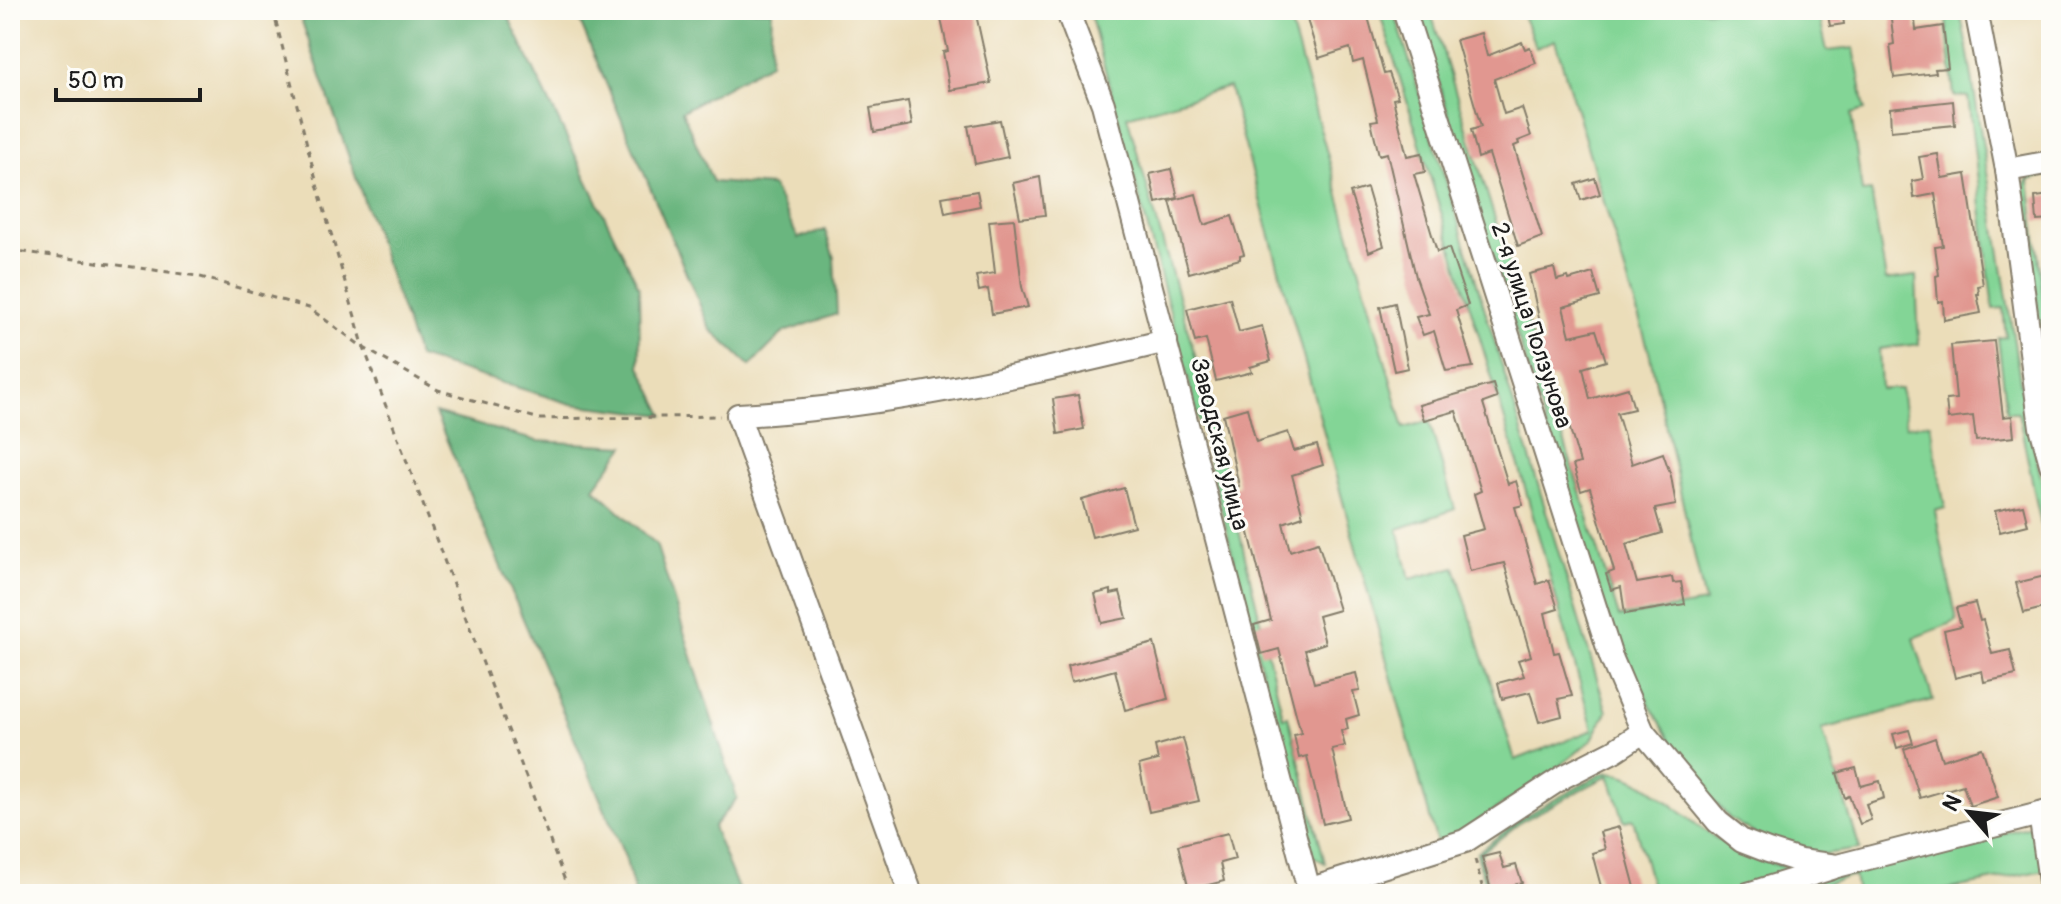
<svg xmlns="http://www.w3.org/2000/svg" width="2061" height="904" viewBox="0 0 2061 904" font-family="Pangolin,sans-serif">
<style>
.green{fill:#83d596;stroke:#507859;stroke-width:2}
.forest{fill:#6ab67f;stroke:#43694e;stroke-width:2}
.building{fill:#e19790}
.lines{fill:none;stroke-linecap:round;stroke-linejoin:round}
.minor-casing{stroke:#847c6a;stroke-width:26}
.path{stroke:#847c6a;stroke-width:3;stroke-dasharray:6 6;stroke-linecap:butt}
.minor{stroke:#fff;stroke-width:22}
.labels{text-anchor:middle;stroke-width:6;stroke-linejoin:round;paint-order:stroke}
.street-label{font-size:24px;fill:#1c1c1c;stroke:#fdfcf7}
</style>
<rect width="100%" height="100%" fill="#fdfcf7"/>
<filter id="ink" filterUnits="userSpaceOnUse"><feTurbulence type="fractalNoise" baseFrequency=".0125" numOctaves="2"/><feDisplacementMap in="SourceGraphic" scale="16" xChannelSelector="R" yChannelSelector="G"/><feConvolveMatrix kernelMatrix="1 2 1 2 8 2 1 2 1" color-interpolation-filters="sRGB"/></filter>
<filter id="wash" filterUnits="userSpaceOnUse"><feTurbulence type="fractalNoise" baseFrequency=".006" numOctaves="4" result="noise"/><feDisplacementMap in="SourceGraphic" scale="32" xChannelSelector="R" yChannelSelector="G"/><feGaussianBlur stdDeviation="1.8" result="paint"/><feColorMatrix in="noise" values="0 0 0 0 0 0 0 0 0 0 0 0 0 0 0 0 0 1.4 0 .05"/><feComposite in="paint" operator="in"/></filter>
<g filter="url(#wash)">
<rect width="100%" height="100%" fill="#ebddb9"/>
<!-- green -->
<g class="green">
<polygon points="1089,10 1287,10 1404,428 1429,421 1455,509 1398,529 1410,579 1455,567 1515,760 1593,730 1519,466 1379,10 1394,10 1607,712 1591,741 1551,773 1438,847 1229,87 1127,116 1211,412 1283,717 1288,716 1325,863 1311,855 1306,846 1188,378"/>
<polygon points="1416,10 1430,10 1619,617 1705,603 1649,351 1555,40 1536,48 1521,10 1818,10 1827,51 1854,48 1865,110 1851,114 1862,192 1871,191 1886,280 1916,276 1919,344 1879,349 1881,389 1901,389 1906,426 1930,423 1945,508 1935,511 1957,621 1914,638 1933,700 1822,729 1860,849 1825,854 1798,850 1765,840 1729,818 1692,776 1650,705 1600,601"/>
<polygon points="1945,10 1960,10 1970,65 2024,405 2051,520 2051,574 2018,412 2007,412 1998,338 2006,337 2003,308 1993,309 1968,97 1954,96"/>
<polygon points="2051,170 2051,174 2029,180 2051,360 2051,415 2023,188 2030,175"/>
<path d="M 1609,772 C 1646,776 1678,813 1708,833 C 1737,853 1770,863 1804,872 L 1729,894 L 1654,894 L 1633,819 L 1624,821 L 1609,775 L 1522,821 L 1480,854 L 1490,894 L 1487,894 L 1477,853 L 1521,818 L 1602,774 Z"/>
<polygon points="2051,821 2051,869 1924,894 1857,894 1854,875 1790,894 1762,894"/>
</g>
<!-- forest -->
<g class="forest">
<polygon points="298,10 505,10 639,287 640,366 664,415 571,404 418,357"/>
<polygon points="575,10 772,10 770,63 682,111 713,182 772,186 798,238 825,230 834,258 837,314 784,332 750,366 710,329"/>
<polygon points="435,413 537,441 625,446 594,488 656,544 737,798 713,827 740,894 635,894 625,857"/>
</g>
<g id="blocks">
<!-- building -->
<g class="building">
<polygon points="939,10 975,10 991,83 950,90 943,52 948,51"/>
<polygon points="1304,10 1366,10 1384,74 1389,73 1398,98 1393,99 1407,156 1422,153 1425,172 1414,174 1437,252 1449,248 1468,305 1456,310 1473,367 1446,371 1434,331 1423,335 1416,317 1429,314 1416,277 1387,153 1379,155 1371,121 1378,120 1363,60 1353,63 1350,48 1319,58"/>
<polygon points="1827,10 1842,10 1844,24 1830,26"/>
<polygon points="1890,10 1914,10 1916,30 1943,26 1948,68 1935,69 1936,73 1894,78 1890,45 1894,44"/>
<polygon points="1481,33 1487,56 1522,42 1525,49 1530,47 1536,63 1494,79 1504,114 1522,108 1531,136 1518,141 1519,144 1514,146 1542,237 1518,246 1489,154 1478,158 1471,130 1481,127 1456,40"/>
<polygon points="908,101 912,125 874,132 870,108"/>
<polygon points="1953,101 1955,125 1891,131 1890,108"/>
<polygon points="1000,120 1008,157 975,164 968,126"/>
<polygon points="1938,154 1942,178 1966,174 1983,285 1978,286 1979,294 1977,294 1981,313 1944,320 1943,301 1938,302 1936,276 1939,275 1935,247 1943,246 1935,194 1914,198 1912,181 1923,179 1919,157"/>
<polygon points="1171,169 1178,198 1156,203 1150,174"/>
<polygon points="1040,177 1045,215 1020,218 1013,183"/>
<polygon points="1595,178 1600,194 1581,200 1576,184"/>
<polygon points="1367,188 1384,246 1369,252 1350,193"/>
<polygon points="977,191 980,206 945,213 942,197"/>
<polygon points="1196,194 1204,225 1232,216 1244,254 1240,255 1240,259 1189,273 1170,201"/>
<polygon points="2051,195 2051,220 2037,221 2035,197"/>
<polygon points="1014,219 1022,287 1028,307 992,314 988,289 979,291 976,276 995,273 989,221"/>
<polygon points="1554,268 1557,280 1568,277 1569,280 1593,273 1600,297 1563,307 1570,336 1596,330 1606,361 1583,368 1590,399 1628,388 1634,409 1617,413 1632,464 1663,453 1671,476 1676,505 1655,509 1662,533 1626,544 1637,583 1672,577 1673,583 1681,582 1685,604 1625,614 1621,587 1611,590 1606,574 1614,571 1590,488 1581,491 1573,465 1580,463 1555,378 1548,380 1538,346 1545,344 1529,274"/>
<polygon points="1230,298 1239,332 1262,326 1271,361 1250,367 1252,372 1216,381 1206,339 1195,342 1187,309"/>
<polygon points="1395,303 1408,368 1394,371 1380,307"/>
<polygon points="1994,341 2003,417 2012,416 2014,437 1976,441 1973,416 1948,419 1946,400 1956,399 1951,345"/>
<polygon points="1493,384 1497,398 1483,403 1508,484 1516,481 1523,505 1515,507 1537,584 1549,580 1558,609 1545,613 1554,653 1559,652 1572,696 1558,699 1562,716 1539,722 1530,692 1502,699 1498,683 1524,676 1518,660 1531,656 1504,563 1470,571 1461,535 1484,529 1474,494 1481,491 1456,411 1424,420 1419,405"/>
<polygon points="1078,395 1084,429 1058,434 1053,399"/>
<polygon points="1247,408 1256,442 1288,432 1294,451 1317,445 1323,465 1292,475 1303,516 1283,523 1290,551 1318,542 1339,610 1318,616 1325,643 1305,650 1314,683 1356,673 1360,691 1353,692 1359,715 1346,719 1348,729 1341,731 1345,746 1332,749 1348,818 1323,824 1307,756 1299,758 1294,735 1301,733 1279,649 1261,654 1254,625 1271,620 1246,521 1239,523 1230,488 1239,486 1223,415"/>
<polygon points="1124,488 1134,526 1092,537 1082,500"/>
<polygon points="2023,505 2028,525 2000,532 1995,511"/>
<polygon points="2045,576 2051,606 2024,613 2016,583"/>
<polygon points="1111,590 1111,594 1120,592 1127,618 1102,623 1095,594"/>
<polygon points="1975,603 1980,621 1983,620 1992,654 2010,650 2016,675 1984,682 1982,671 1955,678 1944,630 1961,626 1956,608"/>
<polygon points="1154,643 1168,699 1125,710 1115,670 1071,682 1067,666"/>
<polygon points="1909,730 1913,743 1897,748 1893,734"/>
<polygon points="1183,738 1199,801 1149,812 1139,765 1158,760 1155,746"/>
<polygon points="1935,738 1942,760 1982,748 1998,797 1970,806 1963,785 1920,798 1904,749"/>
<polygon points="1856,768 1861,786 1880,781 1884,798 1866,804 1871,820 1860,824 1849,796 1845,798 1837,773"/>
<polygon points="1619,827 1636,891 1603,894 1592,853 1605,849 1600,832"/>
<polygon points="1228,833 1235,859 1220,863 1224,881 1189,890 1178,845"/>
<polygon points="1499,853 1504,868 1516,865 1522,883 1508,886 1510,892 1492,894 1482,857"/>
</g>
</g>
</g>
<g filter="url(#ink)">
<use href="#blocks" fill-opacity="0" stroke="#847c6a" stroke-width="2"/>
<g class="lines">
<defs>
<g id="minor">
<polyline points="1067,10 1103,104 1310,894"/>
<polyline points="1404,10 1611,657 1643,732 1718,822 1742,841 1768,851 1800,861 1837,866 2051,811"/>
<polyline points="1976,10 2007,170 2041,427 2051,464"/>
<polyline points="2007,170 2051,162"/>
<polyline points="2040,814 2051,888"/>
<polyline points="1308,890 1465,841 1563,777 1614,751 1643,732"/>
<path d="M 911,894 L 738,415 C 882,408 1027,375 1166,341"/>
<polyline points="1748,894 1832,868"/>
</g>
</defs>
<!-- minor casing -->
<use href="#minor" class="minor-casing"/>
<!-- path -->
<g class="path">
<polyline points="273,10 318,188 364,348 570,894"/>
<polyline points="10,250 197,276 309,308 364,348 438,390 540,419 720,416"/>
<polyline points="1475,859 1484,894"/>
</g>
<!-- minor -->
<use href="#minor" class="minor"/>
</g>
</g>
<g class="labels">
<!-- street labels -->
<g class="street-label">
<text transform="translate(1532 325) rotate(72)" y="8">2-я улица Ползунова</text>
<text transform="translate(1220 444) rotate(76)" y="8">Заводская улица</text>
</g>
</g>
<!-- margin -->
<rect width="2061" height="904" fill="none" stroke="#fdfcf7" stroke-width="40"/>
<!-- north arrow -->
<g transform="translate(1969 812) rotate(298)" stroke="#fdfcf7" stroke-width="6" paint-order="stroke">
<path d="M0-6L14 30L0 20L-14 30Z" fill="#1c1c1c"/>
<text y="-12" font-size="22" font-weight="bold" text-anchor="middle" fill="#1c1c1c">N</text>
</g>
<!-- scale -->
<path d="M56 88v12h144v-12" fill="none" stroke="#1c1c1c" stroke-width="4"/>
<text x="68" y="88" font-size="24" fill="#1c1c1c" stroke="#fdfcf7" stroke-width="6" paint-order="stroke">50 m</text>
</svg>
